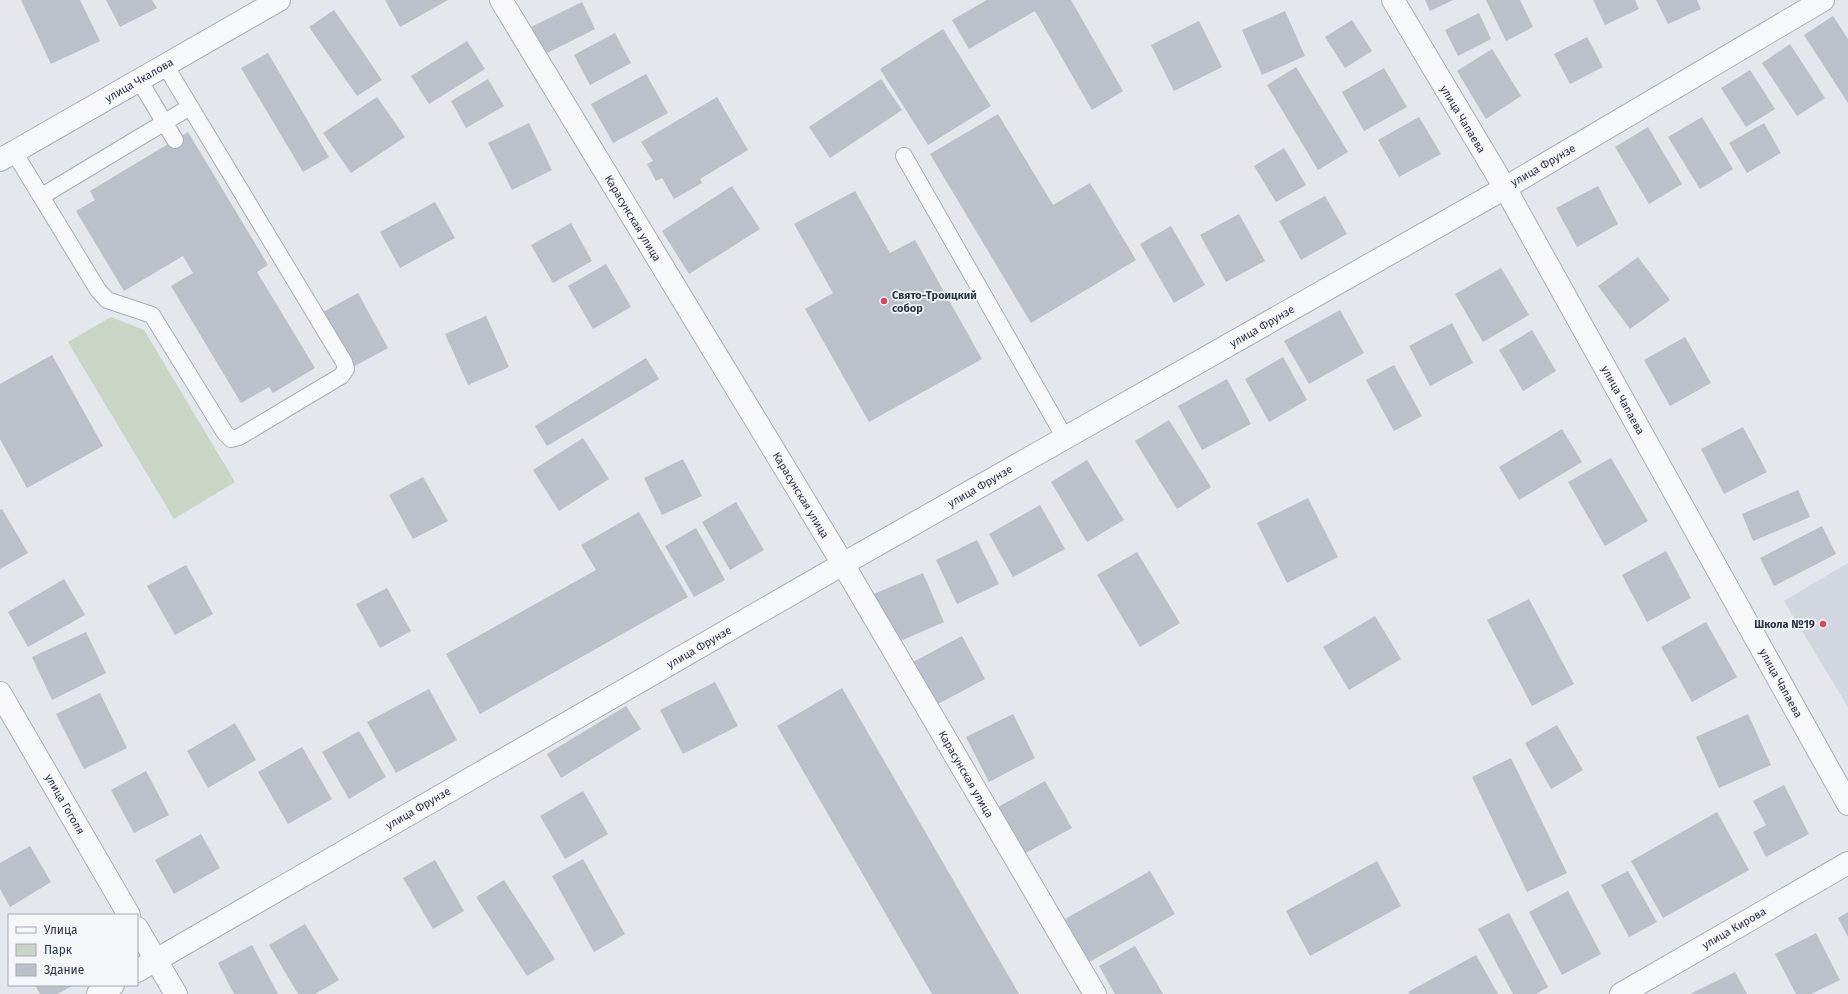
<svg xmlns="http://www.w3.org/2000/svg" width="1848" height="994" viewBox="0 0 1848 994" font-family="'Fira Sans',sans-serif">
<style>
.built{fill:#d2d6de}
.green{fill:#c9d6c5}
.building{fill:#bbc0ca}
.lines{fill:none;stroke-linecap:round;stroke-linejoin:round}
.service-casing{stroke:#a9aeb7;stroke-width:18}
.minor-casing{stroke:#a9aeb7;stroke-width:24}
.tertiary-casing{stroke:#a9aeb7;stroke-width:24}
.service{stroke:#f7f8fa;stroke-width:16}
.minor{stroke:#f7f8fa;stroke-width:22}
.tertiary{stroke:#f7f8fa;stroke-width:22}
.poi-dot{fill:#d1495b;stroke:#f4f6f9;stroke-width:1.5}
.labels{text-anchor:middle;stroke-width:3.5;stroke-linejoin:round;paint-order:stroke}
.street-label{font-size:11px;fill:#2b3445;stroke:#f4f6f9}
.poi-label{font-size:11px;font-weight:bold;fill:#2b3445;stroke:#f4f6f9;text-anchor:start}
</style>
<rect width="100%" height="100%" fill="#e4e7ec"/>
<!-- built -->
<polygon class="built" points="1848,563 1848,707 1784,601"/>
<!-- green -->
<polygon class="green" points="111,317 144,330 235,482 174,519 68,342"/>
<!-- building -->
<g class="building">
<polygon points="21,0 80,0 100,41 51,64"/>
<polygon points="106,0 152,0 157,8 120,27"/>
<polygon points="385,0 448,0 400,27"/>
<polygon points="987,0 1071,0 1123,91 1092,110 1035,11 969,49 952,20"/>
<polygon points="1425,0 1453,0 1430,11"/>
<polygon points="1486,0 1520,0 1533,27 1506,41"/>
<polygon points="1593,0 1635,0 1639,9 1605,25"/>
<polygon points="1656,0 1697,0 1701,9 1668,24"/>
<polygon points="582,2 595,29 545,54 531,27"/>
<polygon points="334,10 382,80 357,96 309,27"/>
<polygon points="1285,11 1305,56 1262,75 1242,30"/>
<polygon points="1479,13 1491,39 1458,56 1445,30"/>
<polygon points="1833,16 1848,39 1848,103 1804,35"/>
<polygon points="1352,20 1372,51 1345,68 1325,37"/>
<polygon points="1199,21 1222,67 1174,91 1151,45"/>
<polygon points="943,29 991,106 928,145 880,69"/>
<polygon points="615,33 631,63 590,85 574,55"/>
<polygon points="1587,37 1603,67 1570,84 1554,54"/>
<polygon points="467,41 485,69 429,104 411,76"/>
<polygon points="1790,44 1825,98 1797,116 1762,63"/>
<polygon points="1492,49 1521,96 1486,119 1457,71"/>
<polygon points="268,53 329,157 303,172 241,68"/>
<polygon points="1296,67 1348,152 1318,170 1267,85"/>
<polygon points="1384,68 1407,107 1364,131 1342,92"/>
<polygon points="1750,70 1775,109 1746,127 1721,88"/>
<polygon points="646,74 668,113 613,143 591,104"/>
<polygon points="488,79 504,106 466,128 451,101"/>
<polygon points="881,79 902,110 830,158 809,127"/>
<polygon points="377,97 405,137 351,173 323,133"/>
<polygon points="717,97 748,150 700,179 702,183 674,199 662,178 656,181 647,164 653,161 641,142"/>
<polygon points="998,114 1053,205 1090,183 1136,260 1031,323 930,154"/>
<polygon points="1419,117 1441,154 1399,177 1378,140"/>
<polygon points="1702,117 1733,169 1700,189 1668,137"/>
<polygon points="529,123 552,170 512,190 488,143"/>
<polygon points="1764,123 1781,153 1747,173 1729,143"/>
<polygon points="1648,127 1682,184 1649,204 1615,147"/>
<polygon points="188,132 268,265 257,272 315,368 273,393 269,387 241,403 171,286 193,273 183,256 124,291 76,211 95,200 90,191"/>
<polygon points="1284,148 1306,185 1276,202 1254,166"/>
<polygon points="732,186 760,229 689,274 662,231"/>
<polygon points="1598,186 1618,224 1577,247 1556,208"/>
<polygon points="855,191 890,253 915,240 982,359 869,422 805,309 833,293 794,224"/>
<polygon points="1325,196 1347,234 1301,260 1279,221"/>
<polygon points="435,202 455,238 400,268 380,232"/>
<polygon points="1239,214 1265,261 1226,282 1200,235"/>
<polygon points="571,223 592,261 553,283 531,245"/>
<polygon points="1171,226 1205,285 1174,303 1140,244"/>
<polygon points="1638,257 1670,300 1630,329 1598,286"/>
<polygon points="606,264 631,307 593,329 568,286"/>
<polygon points="1501,268 1529,315 1483,342 1455,294"/>
<polygon points="358,293 388,348 353,367 323,312"/>
<polygon points="1340,310 1364,353 1309,384 1284,341"/>
<polygon points="486,316 509,367 468,385 445,334"/>
<polygon points="1452,323 1473,363 1430,386 1409,346"/>
<polygon points="1532,330 1556,371 1523,391 1499,350"/>
<polygon points="1685,337 1711,383 1670,406 1644,360"/>
<polygon points="52,355 103,446 27,488 0,439 0,384"/>
<polygon points="1283,357 1307,400 1269,422 1245,379"/>
<polygon points="646,358 659,379 547,446 535,426"/>
<polygon points="1394,365 1422,416 1394,431 1366,380"/>
<polygon points="1227,379 1251,424 1202,450 1178,406"/>
<polygon points="1169,420 1211,487 1177,509 1135,441"/>
<polygon points="1743,427 1767,472 1724,494 1701,449"/>
<polygon points="1562,429 1582,462 1519,500 1499,467"/>
<polygon points="583,438 609,479 559,511 533,470"/>
<polygon points="1611,458 1648,521 1605,546 1568,482"/>
<polygon points="683,459 702,496 662,515 644,478"/>
<polygon points="1087,460 1124,520 1087,542 1051,482"/>
<polygon points="423,477 448,521 413,539 389,495"/>
<polygon points="1798,490 1810,517 1753,541 1742,514"/>
<polygon points="1308,498 1338,557 1287,583 1257,523"/>
<polygon points="736,502 764,550 730,570 702,522"/>
<polygon points="1040,505 1065,549 1013,577 989,534"/>
<polygon points="2,509 28,553 0,569 0,510"/>
<polygon points="639,512 688,597 480,714 446,654 596,570 581,545"/>
<polygon points="1822,526 1836,554 1774,586 1760,558"/>
<polygon points="696,528 725,580 694,597 665,546"/>
<polygon points="977,540 999,584 957,604 936,560"/>
<polygon points="1666,551 1691,598 1647,622 1622,575"/>
<polygon points="1137,552 1180,623 1140,647 1097,575"/>
<polygon points="186,565 213,614 175,635 147,586"/>
<polygon points="923,573 944,622 896,643 874,594"/>
<polygon points="64,579 85,615 28,647 8,612"/>
<polygon points="387,588 411,631 380,648 356,604"/>
<polygon points="1529,599 1574,684 1532,706 1487,620"/>
<polygon points="1375,616 1401,659 1349,690 1323,647"/>
<polygon points="1706,622 1737,677 1692,702 1661,647"/>
<polygon points="86,632 106,673 52,700 32,657"/>
<polygon points="962,636 985,679 936,705 913,662"/>
<polygon points="715,682 738,726 683,754 660,710"/>
<polygon points="842,688 1019,994 932,994 777,726"/>
<polygon points="429,689 457,740 396,773 367,722"/>
<polygon points="100,693 127,748 84,769 56,714"/>
<polygon points="626,706 641,729 561,778 547,754"/>
<polygon points="1013,714 1035,758 989,782 966,737"/>
<polygon points="1748,714 1771,765 1719,788 1696,737"/>
<polygon points="235,723 256,760 208,788 187,751"/>
<polygon points="1557,725 1583,770 1551,789 1525,743"/>
<polygon points="359,731 386,777 349,799 322,752"/>
<polygon points="302,747 332,799 288,824 258,772"/>
<polygon points="1511,758 1567,873 1527,892 1472,777"/>
<polygon points="146,771 169,815 134,833 111,790"/>
<polygon points="1045,781 1072,828 1022,855 996,808"/>
<polygon points="1784,785 1809,834 1766,857 1753,832 1766,825 1753,801"/>
<polygon points="583,791 608,834 565,859 540,816"/>
<polygon points="1717,812 1749,870 1663,918 1631,861"/>
<polygon points="201,834 220,868 174,894 155,860"/>
<polygon points="30,846 51,882 10,907 0,889 0,863"/>
<polygon points="583,859 625,934 594,952 552,876"/>
<polygon points="435,860 464,911 433,929 403,878"/>
<polygon points="1377,861 1401,906 1310,956 1286,911"/>
<polygon points="1150,871 1175,914 1089,962 1065,919"/>
<polygon points="1628,871 1657,922 1629,937 1601,885"/>
<polygon points="504,880 555,959 527,976 476,897"/>
<polygon points="1568,891 1601,954 1562,975 1529,912"/>
<polygon points="1848,912 1848,937 1838,918"/>
<polygon points="1509,913 1548,987 1536,994 1513,994 1478,929"/>
<polygon points="305,924 339,980 315,994 298,994 269,945"/>
<polygon points="1816,933 1840,980 1811,994 1796,994 1775,954"/>
<polygon points="252,945 278,994 234,994 218,963"/>
<polygon points="1135,946 1163,994 1115,994 1099,966"/>
<polygon points="1476,955 1498,994 1410,994 1408,992"/>
<polygon points="1735,972 1747,994 1690,994"/>
<polygon points="35,985 74,985 57,994 40,994"/>
</g>
<g class="lines">
<defs>
<g id="service">
<polyline points="139,80 175,140"/>
<polyline points="14,152 98,290 107,300 152,315 225,433 231,439 239,437 341,376 346,369 344,362 165,65"/>
<polyline points="904,156 1065,438"/>
<polyline points="42,196 190,107"/>
</g>
<polyline id="minor" points="1393,0 1505,188 1848,804"/>
<g id="tertiary">
<polyline points="501,0 843,564 1095,994"/>
<polyline points="0,160 279,0"/>
<polyline points="0,693 129,915"/>
<polyline points="137,928 176,994"/>
<polyline points="137,971 843,564 1505,188 1823,0"/>
<polyline points="98,994 113,985"/>
<polyline points="1621,994 1848,863"/>
</g>
</defs>
<!-- service casing -->
<use href="#service" class="service-casing"/>
<!-- minor casing -->
<use href="#minor" class="minor-casing"/>
<!-- tertiary casing -->
<use href="#tertiary" class="tertiary-casing"/>
<!-- service -->
<use href="#service" class="service"/>
<!-- minor -->
<use href="#minor" class="minor"/>
<!-- tertiary -->
<use href="#tertiary" class="tertiary"/>
</g>
<!-- markers -->
<g class="poi-dot">
<circle cx="884" cy="301" r="4"/>
<circle cx="1823" cy="624" r="4"/>
</g>
<g class="labels">
<!-- street labels -->
<g class="street-label">
<text transform="translate(139 80) rotate(-30)" y="4">улица Чкалова</text>
<text transform="translate(1463 119) rotate(59)" y="4">улица Чапаева</text>
<text transform="translate(1543 165) rotate(-30)" y="4">улица Фрунзе</text>
<text transform="translate(633 218) rotate(59)" y="4">Карасунская улица</text>
<text transform="translate(1262 326) rotate(-30)" y="4">улица Фрунзе</text>
<text transform="translate(1623 400) rotate(61)" y="4">улица Чапаева</text>
<text transform="translate(980 486) rotate(-30)" y="4">улица Фрунзе</text>
<text transform="translate(801 495) rotate(59)" y="4">Карасунская улица</text>
<text transform="translate(699 647) rotate(-30)" y="4">улица Фрунзе</text>
<text transform="translate(1781 683) rotate(61)" y="4">улица Чапаева</text>
<text transform="translate(966 774) rotate(60)" y="4">Карасунская улица</text>
<text transform="translate(65 804) rotate(60)" y="4">улица Гоголя</text>
<text transform="translate(418 808) rotate(-30)" y="4">улица Фрунзе</text>
<text transform="translate(1734 928) rotate(-30)" y="4">улица Кирова</text>
</g>
<!-- poi labels -->
<g class="poi-label">
<text x="892" y="299">Свято-Троицкий<tspan x="892" dy="13">собор</tspan></text>
<text x="1815" y="628" text-anchor="end">Школа №19</text>
</g>
</g>
<!-- legend -->
<rect x="8" y="914" width="130" height="72" fill="#f4f6f9" stroke="#a4a8b1"/>
<rect x="16" y="927" width="20" height="6" fill="#f7f8fa" stroke="#a4a8b1"/>
<text x="44" y="934" font-size="12" fill="#2b3445">Улица</text>
<rect x="16" y="944" width="20" height="12" fill="#c9d6c5" stroke="#a4a8b1"/>
<text x="44" y="954" font-size="12" fill="#2b3445">Парк</text>
<rect x="16" y="964" width="20" height="12" fill="#bbc0ca" stroke="#a4a8b1"/>
<text x="44" y="974" font-size="12" fill="#2b3445">Здание</text>
</svg>
